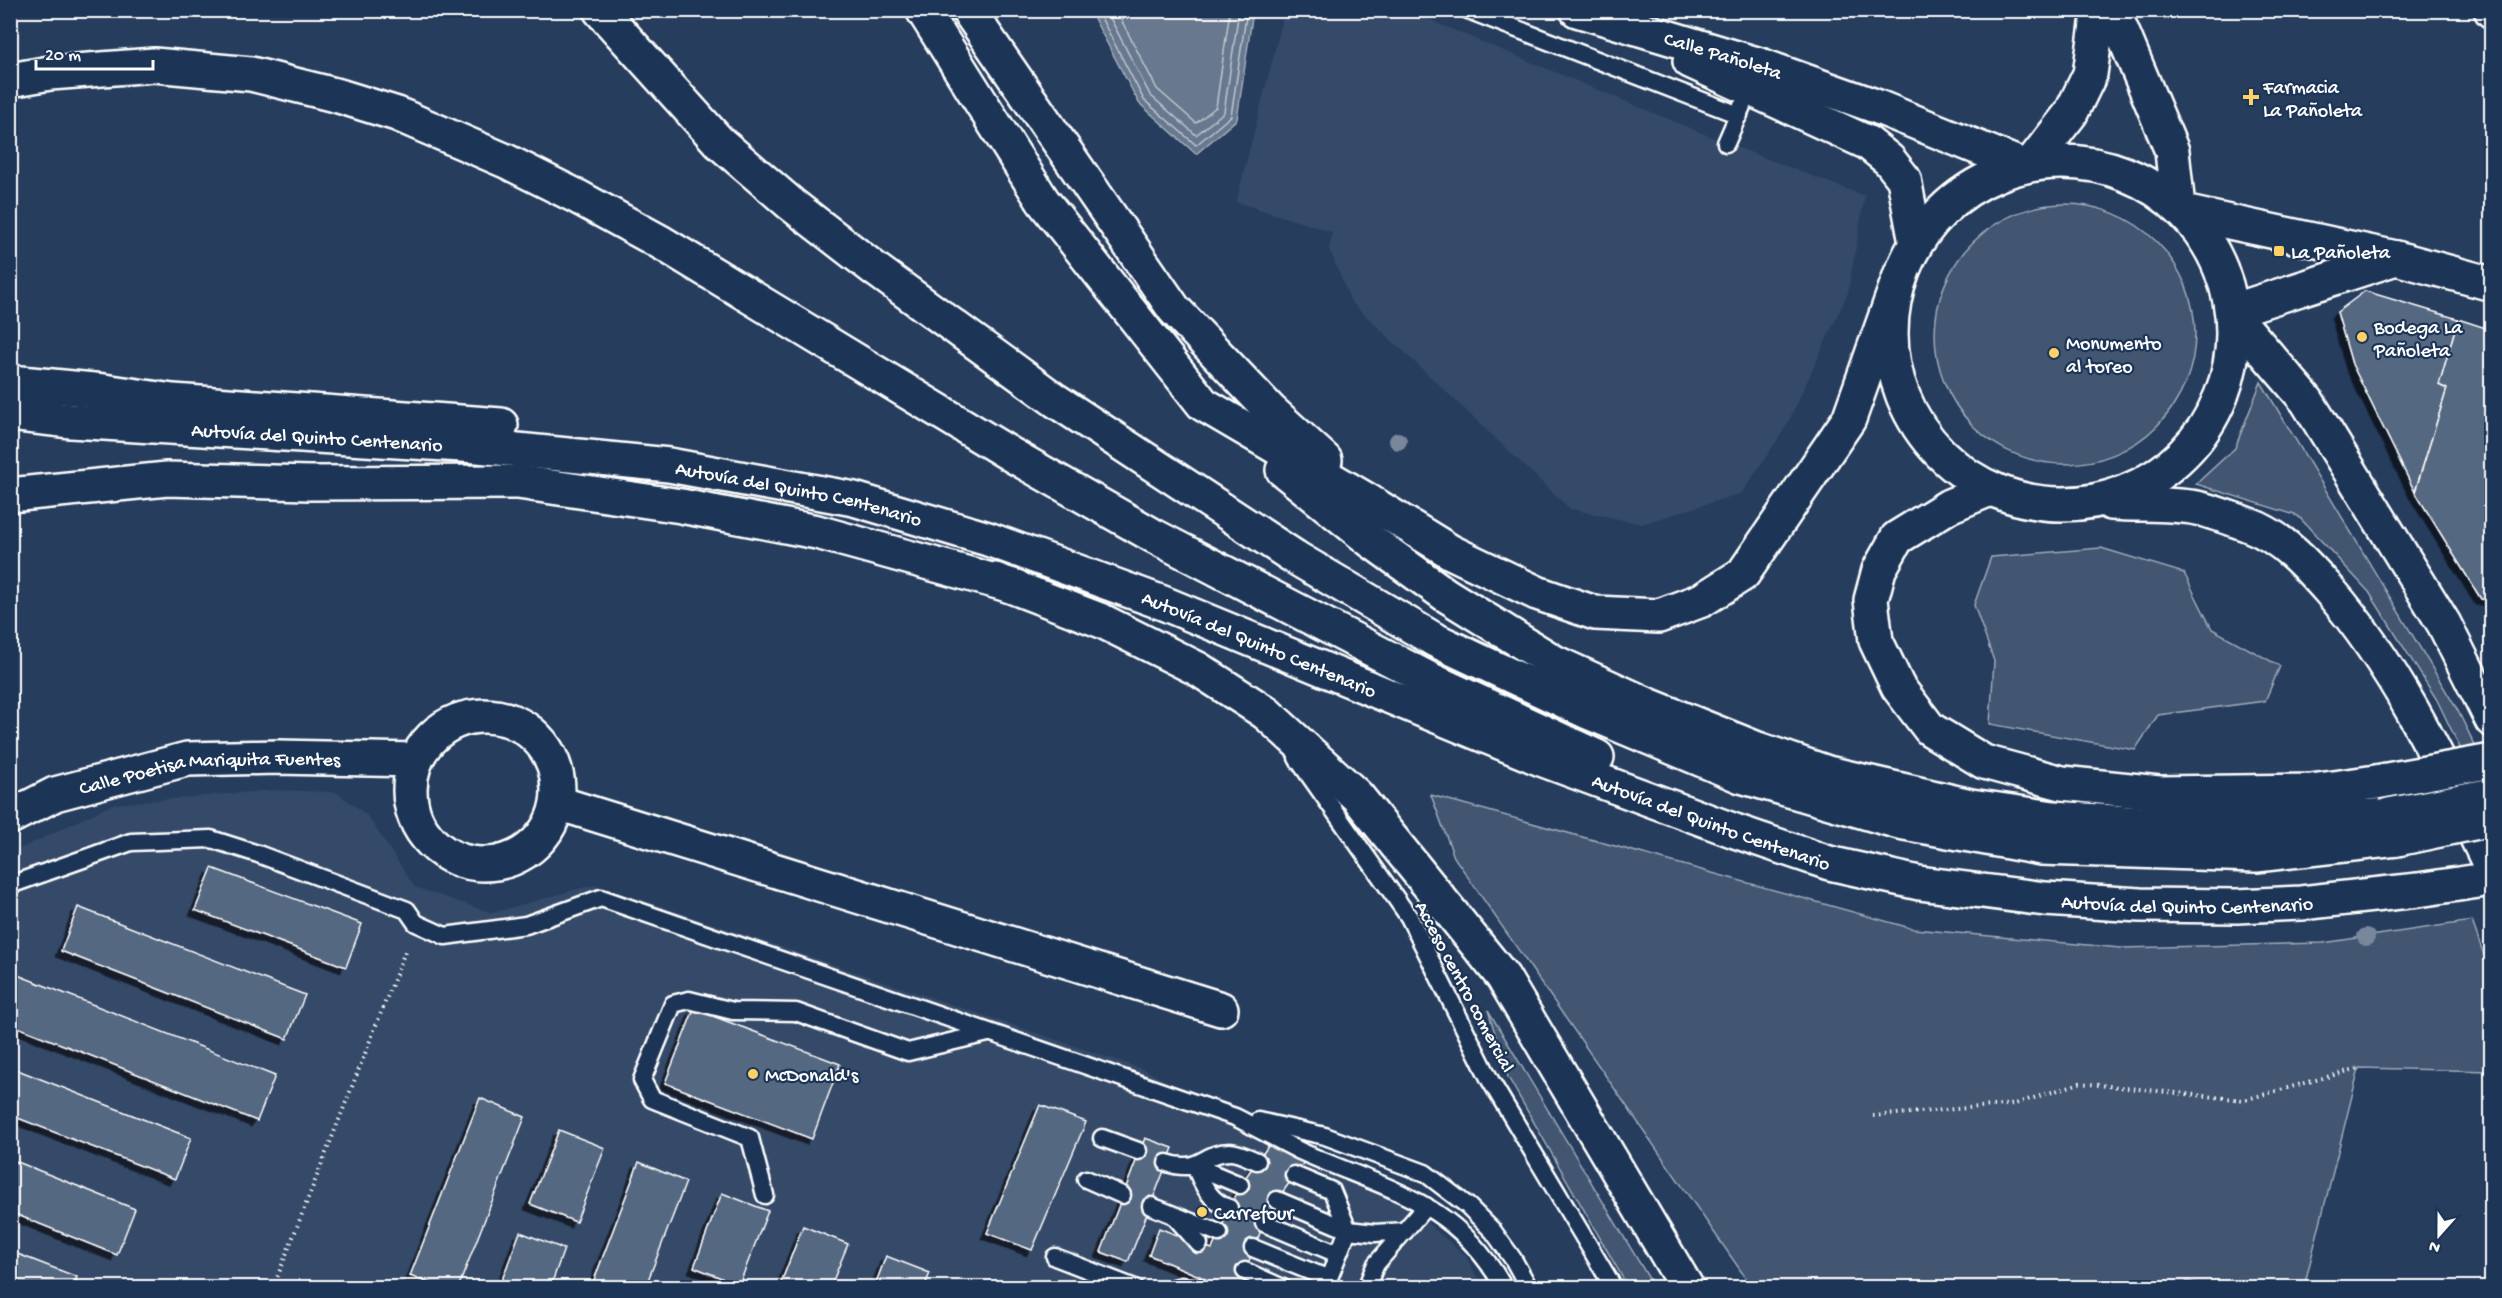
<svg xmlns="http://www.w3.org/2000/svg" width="2502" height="1298" viewBox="0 0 2502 1298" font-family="'Gochi Hand',sans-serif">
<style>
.built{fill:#344a68}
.green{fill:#425672;stroke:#a0aab8;stroke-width:1.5}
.water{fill:#67788e;stroke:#a4aebb;stroke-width:1.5}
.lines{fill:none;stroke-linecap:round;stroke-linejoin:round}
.shore{stroke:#c2c9d2;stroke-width:1.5}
.building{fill:#556781;stroke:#fff;stroke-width:1.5;filter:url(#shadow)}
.lane-casing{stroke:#fff;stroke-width:21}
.street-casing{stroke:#fff;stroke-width:38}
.secondary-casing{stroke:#fff;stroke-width:38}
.highway-casing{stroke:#fff;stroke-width:38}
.path{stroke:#fff;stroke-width:4;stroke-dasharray:1.5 4.5;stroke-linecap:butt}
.lane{stroke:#1d3557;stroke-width:16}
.street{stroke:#1d3557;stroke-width:33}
.secondary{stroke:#1d3557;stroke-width:33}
.highway{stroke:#1d3557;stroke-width:33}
.highway-bridge-casing{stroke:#fff;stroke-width:38;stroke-linecap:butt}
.highway-bridge{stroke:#1d3557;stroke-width:33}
.tree{fill:#79879c}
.poi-dot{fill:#ffd166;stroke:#1d3557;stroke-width:2}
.labels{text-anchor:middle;stroke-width:4.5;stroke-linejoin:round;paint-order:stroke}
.street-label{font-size:20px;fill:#fff;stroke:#1d3557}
.poi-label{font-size:20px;fill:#fff;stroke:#1d3557;text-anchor:start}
</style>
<defs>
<filter id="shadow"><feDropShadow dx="-5.5" dy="5.5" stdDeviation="0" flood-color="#0009"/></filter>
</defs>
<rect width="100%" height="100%" fill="#263d5e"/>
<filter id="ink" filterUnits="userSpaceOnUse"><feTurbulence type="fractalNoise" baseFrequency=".0167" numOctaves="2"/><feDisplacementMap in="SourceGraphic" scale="12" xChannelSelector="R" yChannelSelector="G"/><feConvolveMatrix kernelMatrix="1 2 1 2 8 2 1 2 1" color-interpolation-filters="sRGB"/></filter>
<g filter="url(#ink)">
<!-- built -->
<g class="built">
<polygon points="1285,10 1408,11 1726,143 1865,196 1848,293 1786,427 1742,493 1642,524 1570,509 1351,302 1329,249 1332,232 1236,202"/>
<polygon points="272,790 336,792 367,815 415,887 492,913 581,888 598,885 1143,1069 1413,1211 1465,1255 1483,1287 11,1288 11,853 113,804"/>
</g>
<!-- green -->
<g class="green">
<circle cx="2065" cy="334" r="130"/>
<polygon points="2261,382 2458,711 2491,778 2491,812 2437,700 2369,592 2298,516 2196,484 2235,448"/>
<polygon points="2101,548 2184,573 2212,629 2280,666 2265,701 2158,715 2135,750 1990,724 1994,661 1974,605 1991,557"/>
<polygon points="1431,795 1914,929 2121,948 2323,943 2472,921 2491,975 2491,1071 2359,1068 2304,1287 2211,1287 2187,1281 2184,1288 1752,1287 1454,857"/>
<polygon points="1488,1010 1654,1287 1628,1287 1508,1077"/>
</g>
<!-- water -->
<polygon class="water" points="1090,11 1253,11 1237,119 1196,154 1139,103"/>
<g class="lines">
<!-- shore -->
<g class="shore">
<polyline points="1097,10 1144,100 1196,145 1231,116 1247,10"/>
<polyline points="1106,10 1150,95 1196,135 1224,112 1239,10"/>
<polyline points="1116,10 1157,89 1196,123 1216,107 1230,10"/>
</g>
</g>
<!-- building -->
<g class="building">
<polygon points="2365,291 2458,319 2439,385 2447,389 2415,492 2352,364 2337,312"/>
<polygon points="2458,319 2492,330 2492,601 2481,599 2415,492 2447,389 2439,385"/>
<polygon points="212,868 362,924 346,967 195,910"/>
<polygon points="78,907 305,995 287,1039 61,951"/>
<polygon points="10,972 275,1076 257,1121 10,1024"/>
<polygon points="694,1009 840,1064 812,1139 665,1083"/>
<polygon points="10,1067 191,1138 175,1179 10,1115"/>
<polygon points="480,1098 525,1117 458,1288 444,1288 410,1276"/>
<polygon points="1040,1105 1086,1122 1032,1250 987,1233"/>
<polygon points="559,1130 605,1148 576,1222 530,1204"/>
<polygon points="1145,1138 1173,1148 1128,1262 1101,1252"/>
<polygon points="1269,1145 1305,1161 1277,1200 1264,1223 1245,1271 1243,1288 1202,1288 1204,1278 1149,1255 1159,1228 1212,1249 1240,1185"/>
<polygon points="10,1159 135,1209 117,1255 10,1212"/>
<polygon points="639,1162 686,1182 645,1288 591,1288"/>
<polygon points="722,1193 768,1211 739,1285 694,1267"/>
<polygon points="803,1226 848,1244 830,1288 779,1288"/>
<polygon points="520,1232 564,1249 550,1288 499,1288"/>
<polygon points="10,1251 77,1277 73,1288 10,1288"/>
<polygon points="886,1256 930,1273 924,1288 874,1288"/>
</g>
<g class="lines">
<defs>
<g id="lane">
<polyline points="1468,10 1739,115"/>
<polyline points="1726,143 1742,106"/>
<polyline points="1297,758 1409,917 1490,1080 1614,1288"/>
<path d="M 10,885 L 131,842 L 211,839 L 258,854 L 407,910 L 416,923 L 445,936 L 526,925 L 601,898 L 1235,1117 C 1257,1128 1278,1140 1300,1151 C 1384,1189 1455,1199 1504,1288"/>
<polyline points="1258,1121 1325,1136 1425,1173 1468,1206 1493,1231 1513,1259 1529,1288"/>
<polyline points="1102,1138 1138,1151"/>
<path d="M 1167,1163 C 1200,1174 1203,1152 1230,1152 C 1238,1152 1249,1158 1257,1161"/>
<path d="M 1195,1166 C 1202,1184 1210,1202 1229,1208"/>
<polyline points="1195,1166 1240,1185"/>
<polyline points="1294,1175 1332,1191 1348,1230 1325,1288"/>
<polyline points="1086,1179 1122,1195"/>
<polyline points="765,1195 750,1138 652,1099 642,1080 673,1004 689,1000 733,1011 796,1012 908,1052 988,1033"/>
<polyline points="1277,1200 1348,1230 1375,1233 1405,1231"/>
<polyline points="1151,1206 1219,1233"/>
<polyline points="1176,1218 1199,1244"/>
<polyline points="1264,1223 1338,1254"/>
<polyline points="1253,1248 1329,1279"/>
<polyline points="1055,1257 1135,1288"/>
<polyline points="1245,1271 1283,1288"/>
<polyline points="1174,1288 1181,1286 1202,1288"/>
<polyline points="1366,1288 1376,1264 1426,1206"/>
</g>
<g id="street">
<polyline points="2491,10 2492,11"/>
<polyline points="2183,212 2396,258 2492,284"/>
<polyline points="2232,311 2396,258"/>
<polyline points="1266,713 1357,796 1503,977 1687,1288"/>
<circle cx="484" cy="790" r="74"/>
<polyline points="558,803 1221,1009"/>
<path id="s1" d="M 10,817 L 55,794 L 187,759 L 278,757 L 416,760"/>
</g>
<g id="secondary">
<path id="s2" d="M 1577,10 L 1760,65 L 1878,107 L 2023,166"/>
<polyline points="2113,10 2172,151 2178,207"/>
<polyline points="1690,61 1868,143 1889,160 1904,179 1916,243"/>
<circle cx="2062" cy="333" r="171"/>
<polyline points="2031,164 2071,113 2090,74 2099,10"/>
<polyline points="2234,316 2307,401 2444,624 2492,720"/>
<path d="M 2111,503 C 2139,505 2170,503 2197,508 C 2214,512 2233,519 2249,525 C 2282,537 2307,565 2330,591 C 2401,673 2445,772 2492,869"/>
</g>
<g id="highway">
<polyline points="600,10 719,142 791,204 875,269 1055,400 1296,558 1435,640 1588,712 1741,776 1899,822 2041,848 2256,855 2397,839"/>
<polyline points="923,10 1043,201 1203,404 1370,502 1451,552 1537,593 1595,613 1659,616 1702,600 1743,574 1849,419 1901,273"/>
<polyline points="968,10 1174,309 1271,411 1325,460"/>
<polyline points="10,80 50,73 154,65 251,74 339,96 397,114 506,161 576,196 662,243 1010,454 1154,536 1427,678 1597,757"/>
<polyline points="10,382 104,391 173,401 501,425"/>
<path id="s3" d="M 10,414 L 71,421 L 478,446 L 669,465 L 854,499 L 988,539 L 1163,603 L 1541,759 L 1735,831 L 1829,863 L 1919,883 L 2045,899 L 2140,905 L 2237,906 L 2301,903 L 2418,890 L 2492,879"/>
<polyline points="1283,470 1370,540 1446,595 1554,662 1648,705 1755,748 1828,773 1971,806 2054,818 2158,825 2252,823 2389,815"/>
<polyline points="1990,489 1949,506 1897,538 1879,570 1871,600 1876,641 1898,687 1930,729 1984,762 2062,783 2159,793 2311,791 2376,782"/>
<polyline points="10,495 167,479 309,483 518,482 681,506 817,532 1016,587"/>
<polyline points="995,580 1102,621 1198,669 1266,713"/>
</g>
</defs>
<!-- lane casing -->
<use href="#lane" class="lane-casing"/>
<!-- street casing -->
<use href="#street" class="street-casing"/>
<!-- secondary casing -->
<use href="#secondary" class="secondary-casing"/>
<!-- highway casing -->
<use href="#highway" class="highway-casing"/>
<!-- path -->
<g class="path">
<polyline points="1873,1116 2015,1104 2080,1083 2244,1100 2359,1068"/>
<polyline points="273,1288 406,949"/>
</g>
<!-- lane -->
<use href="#lane" class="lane"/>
<!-- street -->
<use href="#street" class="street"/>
<!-- secondary -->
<use href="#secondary" class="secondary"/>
<!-- highway -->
<use href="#highway" class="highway"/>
<defs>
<g id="highway-bridge">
<polyline points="2376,782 2492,761"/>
<polyline points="2389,815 2492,795"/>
<polyline points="2397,839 2492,819"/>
</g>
</defs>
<!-- highway-bridge casing -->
<use href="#highway-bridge" class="highway-bridge-casing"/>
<!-- highway-bridge -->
<use href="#highway-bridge" class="highway-bridge"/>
</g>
<!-- trees -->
<g class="tree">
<circle cx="1398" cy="441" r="9"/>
<circle cx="2366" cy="937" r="9"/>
</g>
</g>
<!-- markers -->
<g class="poi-dot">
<path d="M2248 88h6v6h6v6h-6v6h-6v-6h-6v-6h6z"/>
<rect x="2273" y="245" width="12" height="12" rx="3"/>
<circle cx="2362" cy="337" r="6"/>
<circle cx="2054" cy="353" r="6"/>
<circle cx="753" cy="1074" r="6"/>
<circle cx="1202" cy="1212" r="6"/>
</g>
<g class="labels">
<!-- street labels -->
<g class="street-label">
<text dy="7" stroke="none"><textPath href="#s2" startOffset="153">Calle Pañoleta</textPath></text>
<text dy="7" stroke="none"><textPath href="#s3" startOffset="308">Autovía del Quinto Centenario</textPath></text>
<text dy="7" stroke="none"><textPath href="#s3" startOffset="794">Autovía del Quinto Centenario</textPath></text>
<text dy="7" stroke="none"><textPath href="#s3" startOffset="1280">Autovía del Quinto Centenario</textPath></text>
<text dy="7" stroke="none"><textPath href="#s1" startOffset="208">Calle Poetisa Mariquita Fuentes</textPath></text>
<text dy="7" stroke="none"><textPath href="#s3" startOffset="1766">Autovía del Quinto Centenario</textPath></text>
<text dy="7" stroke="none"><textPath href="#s3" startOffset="2252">Autovía del Quinto Centenario</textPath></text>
<text transform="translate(1466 986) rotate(62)" y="7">Acceso centro comercial</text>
</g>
<!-- poi labels -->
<g class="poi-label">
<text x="2263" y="93">Farmacia<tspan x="2263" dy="23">La Pañoleta</tspan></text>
<text x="2291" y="258">La Pañoleta</text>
<text x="2374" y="333">Bodega La<tspan x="2374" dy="23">Pañoleta</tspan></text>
<text x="2066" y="349">Monumento<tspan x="2066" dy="23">al toreo</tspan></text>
<text x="765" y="1081">McDonald's</text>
<text x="1214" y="1219">Carrefour</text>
</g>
</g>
<!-- margin -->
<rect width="2502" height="1298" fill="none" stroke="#1d3557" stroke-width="36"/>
<rect x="18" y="18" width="2466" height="1262" fill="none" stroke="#fff" stroke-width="2" filter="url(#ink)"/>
<!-- north arrow -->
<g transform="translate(2439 1235) rotate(201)" stroke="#1d3557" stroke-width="4.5" paint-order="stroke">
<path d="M0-4.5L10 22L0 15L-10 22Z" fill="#ffffff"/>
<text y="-9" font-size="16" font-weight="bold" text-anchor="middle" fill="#ffffff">N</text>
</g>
<!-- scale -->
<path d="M36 60v9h117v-9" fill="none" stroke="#ffffff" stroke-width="3"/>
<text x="45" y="60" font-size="18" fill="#ffffff" stroke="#1d3557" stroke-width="4.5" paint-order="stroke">20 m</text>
</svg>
